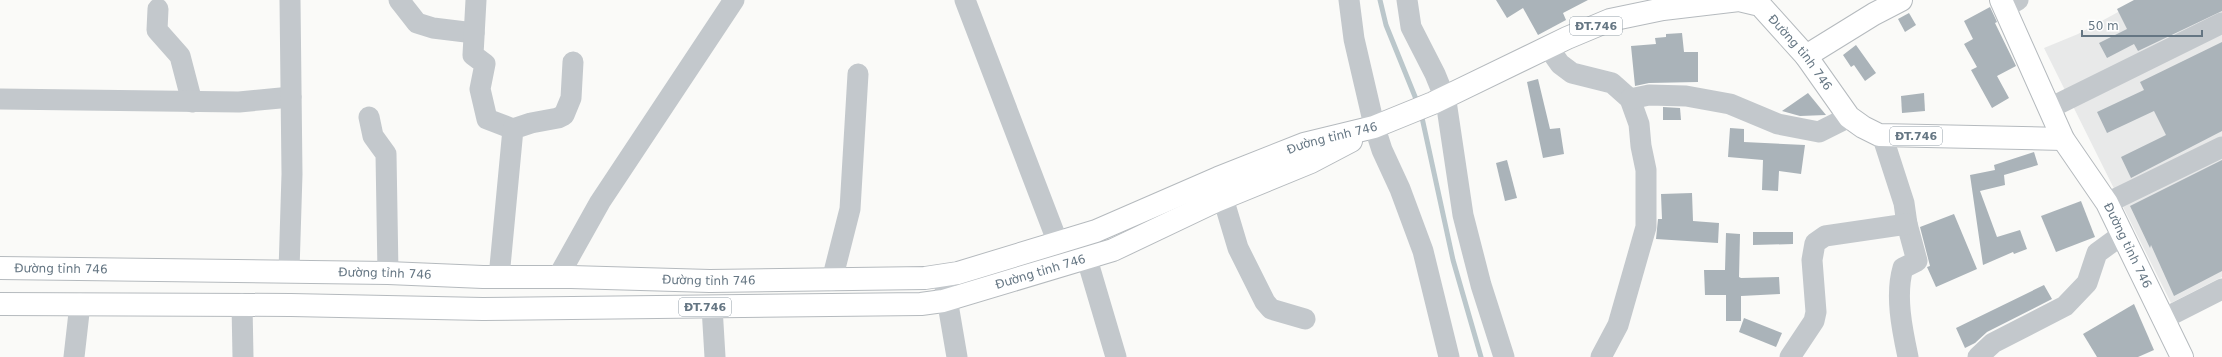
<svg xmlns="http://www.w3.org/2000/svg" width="2222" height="357" viewBox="0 0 2222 357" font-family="'DejaVu Sans',sans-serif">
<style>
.built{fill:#e8e9e9}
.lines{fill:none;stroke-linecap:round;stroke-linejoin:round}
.stream{stroke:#bbc7cb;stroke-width:5}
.building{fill:#aab3b9}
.major-casing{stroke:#b5babe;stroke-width:24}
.minor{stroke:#c3c8cc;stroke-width:21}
.major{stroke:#fff;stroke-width:22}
.labels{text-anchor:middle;stroke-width:4;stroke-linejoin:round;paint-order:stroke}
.shield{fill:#fff;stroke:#939fa8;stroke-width:1}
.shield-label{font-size:11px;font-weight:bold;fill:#657683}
.street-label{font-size:12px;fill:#657683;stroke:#fff}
</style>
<rect width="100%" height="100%" fill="#fafaf8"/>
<!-- built -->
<polygon class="built" points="2140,0 2222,0 2222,277 2171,303 2044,48 2078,34"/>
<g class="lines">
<!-- stream -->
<g class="stream">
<polyline points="1380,0 1386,25 1418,104"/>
<polyline points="1421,113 1453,260 1481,357"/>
</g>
</g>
<!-- building -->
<g class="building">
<polygon points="1496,0 1588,0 1563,13 1566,20 1538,35 1523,8 1507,18"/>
<polygon points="2134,0 2222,0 2222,11 2138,51 2134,44 2107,58 2099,43 2127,29 2117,9"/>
<polygon points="1990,7 1997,22 1995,23 2016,66 1997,76 2009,98 1992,108 1971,70 1977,67 1964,44 1973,39 1964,21"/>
<polygon points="1909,13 1916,25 1905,32 1898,19"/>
<polygon points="1682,33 1684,52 1698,52 1698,82 1649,83 1635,86 1631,46 1656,44 1655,38 1666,37 1666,34"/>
<polygon points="2222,42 2222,131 2131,178 2121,157 2166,135 2154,111 2107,133 2097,112 2144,90 2140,82"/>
<polygon points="1856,45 1876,73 1865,81 1854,65 1851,67 1843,55"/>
<polygon points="1538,79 1550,129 1560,128 1564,154 1543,158 1527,82"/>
<polygon points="1808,93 1826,115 1800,116 1782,111"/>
<polygon points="1924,93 1925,111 1902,113 1901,96"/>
<polygon points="1663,107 1680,108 1681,120 1663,120"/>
<polygon points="1730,128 1744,129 1744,142 1805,145 1801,174 1779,171 1778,191 1762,190 1763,160 1728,157"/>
<polygon points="2034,152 2038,165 2004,175 2005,185 1980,191 1997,237 2020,230 2027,249 2014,254 2013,252 1983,265 1970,175 1995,170 1994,165"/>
<polygon points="1507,160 1517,198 1505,201 1496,163"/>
<polygon points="2222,160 2222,271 2174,296 2151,245 2150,248 2130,206"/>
<polygon points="1692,193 1693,221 1719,223 1718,243 1656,239 1658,219 1662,219 1661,194"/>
<polygon points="2081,201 2095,237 2056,252 2041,216"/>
<polygon points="1954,214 1977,269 1936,287 1927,267 1930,266 1920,227"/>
<polygon points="1753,232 1793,232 1793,244 1753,245"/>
<polygon points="1726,233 1740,234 1739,277 1741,278 1779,277 1780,294 1741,296 1741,321 1726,321 1726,295 1705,295 1704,270 1725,270"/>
<polygon points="2044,285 2052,299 1987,332 1975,343 1965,348 1956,328"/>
<polygon points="2134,304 2154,350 2138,357 2097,357 2083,334"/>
<polygon points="1744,318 1782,333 1776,347 1739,332"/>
</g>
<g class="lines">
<defs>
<g id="major">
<path id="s1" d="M 2001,0 L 2063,139 L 2107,203 L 2182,357"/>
<polyline points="1806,56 1874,14 1901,0"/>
<path id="s2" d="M 0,268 L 388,273 L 483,277 L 571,277 L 710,281 L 925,278 L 958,273 L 1096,231 L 1218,178 L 1304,144 L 1374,127 L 1433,103 L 1567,38 L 1610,20 L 1663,9 L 1739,0 L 1760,5 L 1806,56 L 1849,117 L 1863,127 L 1879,135 L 2063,139"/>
<path id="s3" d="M 0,304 L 291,305 L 483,309 L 921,304 L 943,301 L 1113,250 L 1216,201 L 1311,162 L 1351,141"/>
</g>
</defs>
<!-- major casing -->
<use href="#major" class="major-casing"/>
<!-- minor -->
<g class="minor">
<polyline points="399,0 417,23 433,28 474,33"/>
<polyline points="476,0 473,55 485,64 480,89 487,119 513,129"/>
<polyline points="965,0 1058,243"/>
<polyline points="1349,0 1354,39 1374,125 1382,150 1400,189 1423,251 1449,357"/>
<polyline points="1407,0 1411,27 1435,74 1446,101 1463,215 1481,285 1504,357"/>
<polyline points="2004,8 2018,0"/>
<polyline points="158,9 157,30 180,56 192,102"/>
<polyline points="1548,47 1560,64 1572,73 1612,83 1630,99 1639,124 1641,146 1646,170 1646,227 1618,325 1601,357"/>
<polyline points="0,99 239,102 291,97"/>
<polyline points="1630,99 1649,95 1686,96 1730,104 1778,124 1819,132 1849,117"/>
<polyline points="2050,108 2222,23"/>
<polyline points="369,117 373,136 386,154 388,273"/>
<path d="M 1882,135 L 1904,203 L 1907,224 L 1917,261 L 1903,268 C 1895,295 1902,329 1908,357"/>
<polyline points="1223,198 1238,248 1265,302 1271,309 1305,319"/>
<polyline points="2107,203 2222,147"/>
<polyline points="1087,259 1116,357"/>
<polyline points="289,271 292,174 290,0"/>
<polyline points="943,275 957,357"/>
<polyline points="499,277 513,129 531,123 558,118 564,115 571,98 573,62"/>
<polyline points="558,277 600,202 734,0"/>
<polyline points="832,280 850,209 858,74"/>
<polyline points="242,304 243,357"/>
<polyline points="712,307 715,357"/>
<polyline points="2163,319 2222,289"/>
<polyline points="74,357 80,304"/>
<polyline points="1790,357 1814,321 1816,312 1812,260 1815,243 1825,236 1907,224"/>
<polyline points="1978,357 1993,343 2065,306 2087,283 2097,253 2123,234"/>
</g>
<!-- major -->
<use href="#major" class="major"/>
</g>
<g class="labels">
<!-- shield labels -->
<g class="shield">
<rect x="1570" y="17" width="52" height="18" rx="3"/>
<rect x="1890" y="127" width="52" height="18" rx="3"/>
<rect x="679" y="298" width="52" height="18" rx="3"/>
</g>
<g class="shield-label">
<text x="1596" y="30">ĐT.746</text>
<text x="1916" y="140">ĐT.746</text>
<text x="705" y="311">ĐT.746</text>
</g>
<!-- street labels -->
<g class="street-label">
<text dy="4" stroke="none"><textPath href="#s2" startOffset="1874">Đường tỉnh 746</textPath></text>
<text dy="4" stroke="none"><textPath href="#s2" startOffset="1357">Đường tỉnh 746</textPath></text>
<text dy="4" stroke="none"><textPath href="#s1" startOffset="277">Đường tỉnh 746</textPath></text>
<text dy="4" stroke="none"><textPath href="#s2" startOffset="61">Đường tỉnh 746</textPath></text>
<text dy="4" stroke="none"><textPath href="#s3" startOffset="1045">Đường tỉnh 746</textPath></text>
<text dy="4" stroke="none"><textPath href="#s2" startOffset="385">Đường tỉnh 746</textPath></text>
<text dy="4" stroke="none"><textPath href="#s2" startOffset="709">Đường tỉnh 746</textPath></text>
</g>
</g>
<!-- scale -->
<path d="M2082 30v6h120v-6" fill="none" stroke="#657683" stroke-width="2"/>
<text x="2088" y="30" font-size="12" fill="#657683" stroke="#ffffff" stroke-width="3" paint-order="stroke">50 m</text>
</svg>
